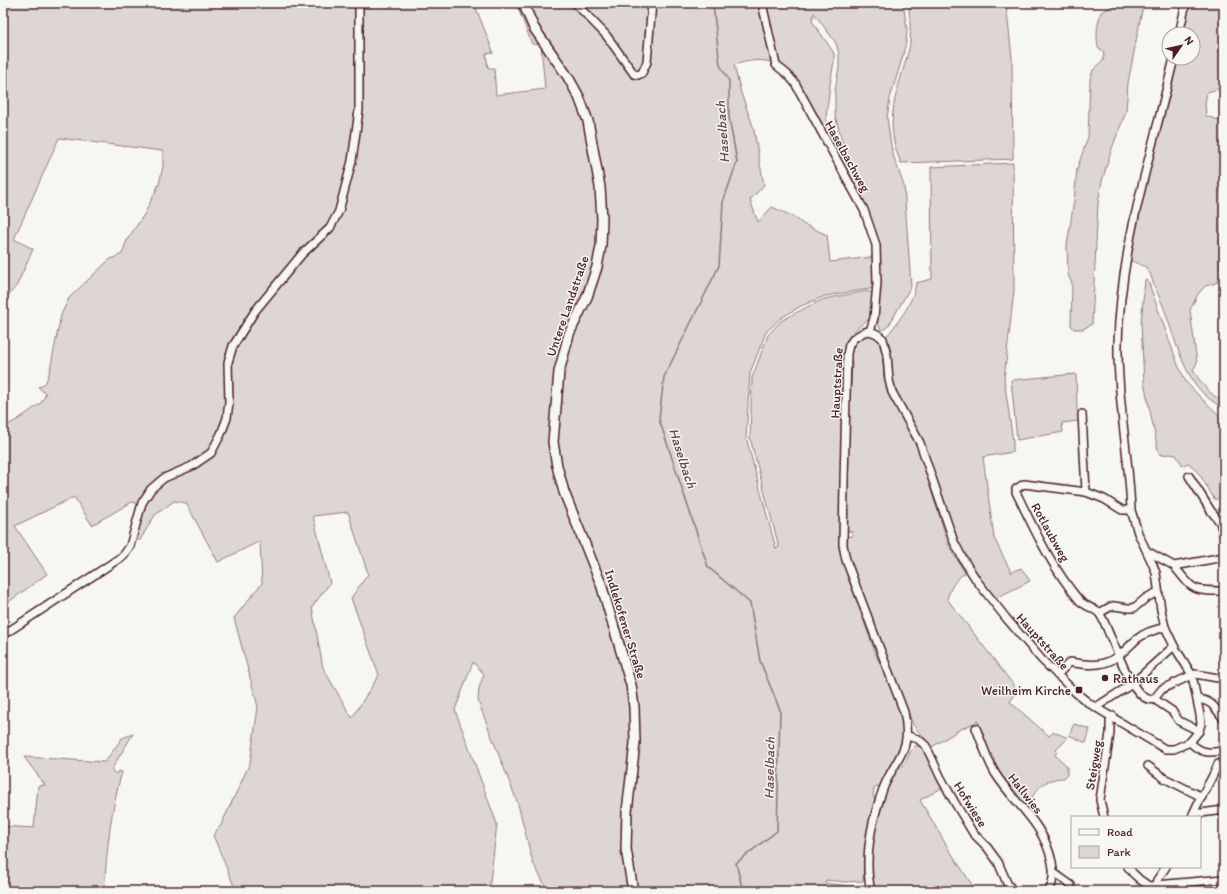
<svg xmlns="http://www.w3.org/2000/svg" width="1227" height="894" viewBox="0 0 1227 894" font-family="Itim,sans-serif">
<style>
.green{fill:#ddd6d5;stroke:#947a80;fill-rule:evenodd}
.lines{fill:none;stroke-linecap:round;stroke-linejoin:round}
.stream{stroke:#8e747a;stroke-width:1.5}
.minor-casing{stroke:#4a1f2b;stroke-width:10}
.major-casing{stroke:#4a1f2b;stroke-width:12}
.minor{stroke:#f6f6f2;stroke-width:7}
.major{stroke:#f6f6f2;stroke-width:9}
.poi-dot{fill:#4a1f2b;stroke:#f6f6f2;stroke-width:1.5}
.labels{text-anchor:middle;stroke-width:3;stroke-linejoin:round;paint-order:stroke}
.street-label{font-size:13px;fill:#4a1f2b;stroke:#f6f6f2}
.poi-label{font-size:13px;fill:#4a1f2b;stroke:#f6f6f2;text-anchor:start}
.water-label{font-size:14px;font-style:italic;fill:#6c4a52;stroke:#f6f6f2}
</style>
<rect width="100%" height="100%" fill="#f6f6f2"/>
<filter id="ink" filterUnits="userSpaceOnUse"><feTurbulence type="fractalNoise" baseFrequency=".025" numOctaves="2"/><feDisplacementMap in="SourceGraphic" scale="8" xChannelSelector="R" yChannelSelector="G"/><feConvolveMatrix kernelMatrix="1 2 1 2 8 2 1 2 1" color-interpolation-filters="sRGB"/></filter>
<g filter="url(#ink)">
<!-- green -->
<g class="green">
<path d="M 3,3 L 474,3 L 492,49 L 493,53 L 486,54 L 488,68 L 494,68 L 496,95 L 545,89 L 541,45 L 532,44 L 516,3 L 903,3 L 907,29 L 906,42 L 902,59 L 890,98 L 887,118 L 892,152 L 904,186 L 911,286 L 889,325 L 884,330 L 881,330 L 878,324 L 877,317 L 879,244 L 866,208 L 850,175 L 798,80 C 779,60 761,56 734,65 L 741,93 L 753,126 L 764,185 L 750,200 L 758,222 L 772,207 L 794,217 L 803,224 L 827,235 L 830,262 L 872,257 L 875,259 L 875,288 L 825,296 L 801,306 L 781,318 L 766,332 L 750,373 L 746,437 L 776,549 L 779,547 L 750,438 L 752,378 L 768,335 L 781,321 L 805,308 L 824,299 L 867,291 L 872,293 L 875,296 L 871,318 C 858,325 848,336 844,350 L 839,538 L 842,561 L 875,652 L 901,713 L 904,734 L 900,753 L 880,787 L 877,786 L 874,788 L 873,796 L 876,801 C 868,827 864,853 863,881 L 845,882 L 826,880 L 825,883 L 849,886 L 864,885 L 865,891 L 548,891 L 533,863 L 518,804 L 478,701 L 479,688 L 484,674 L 473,662 L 455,710 L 497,824 L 489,891 L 236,891 L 213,835 L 221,825 L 250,763 L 258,707 L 234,618 L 262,583 L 260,541 L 218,562 L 186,503 L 174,501 L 155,515 L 140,540 L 136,540 L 134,537 L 143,504 L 132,502 L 92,525 L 74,497 L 15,526 L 47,574 L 3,606 L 3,428 L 20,418 L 41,403 L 46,394 L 38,387 L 42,386 L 46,382 L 50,370 L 61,315 L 69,298 L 109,260 L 122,254 L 127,240 L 145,213 L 159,184 L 163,166 L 163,151 L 59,138 L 14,239 L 33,249 L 17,285 L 3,302 ZM 814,13 L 836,43 L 839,54 L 839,67 L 835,91 L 835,115 L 844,149 L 840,151 L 826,118 L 830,84 L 834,61 L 834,53 L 812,21 ZM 348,512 L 368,574 L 351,598 L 379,675 L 352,718 L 323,668 L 312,607 L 330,583 L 313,516 Z"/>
<path d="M 909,3 L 1006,3 L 1012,58 L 1013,159 L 901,163 C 882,120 898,91 909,49 C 912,35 909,18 909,3 Z"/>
<path d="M 1114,3 L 1143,3 L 1143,5 L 1128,83 L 1126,112 L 1112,148 L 1102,181 L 1098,203 L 1092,324 L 1083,329 L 1074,329 L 1071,325 L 1072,283 L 1068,275 L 1067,245 L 1074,201 L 1077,169 L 1088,137 L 1090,80 L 1093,70 L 1103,61 L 1104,52 L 1098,48 C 1096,34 1097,25 1101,12 L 1111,7 Z"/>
<path d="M 1190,3 L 1224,3 L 1224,36 L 1218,51 L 1224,52 L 1224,75 L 1218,89 L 1207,92 L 1205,103 L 1206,116 L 1224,122 L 1224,142 L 1220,169 L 1222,209 L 1219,261 L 1221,274 L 1216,283 L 1205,286 L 1198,294 L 1190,310 L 1197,363 L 1193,370 C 1202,385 1209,393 1224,403 L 1224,408 C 1178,387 1176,327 1155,288 C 1153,283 1150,271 1147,268 C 1145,266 1133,262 1130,260 L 1146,183 L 1177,58 L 1193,58 L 1193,34 L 1182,34 Z"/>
<path d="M 1013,163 L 1014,290 L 1004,379 L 1013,441 L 1013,452 L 983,457 L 994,538 L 1011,572 L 1021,568 L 1030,581 L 994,599 L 961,549 L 911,420 L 894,388 L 890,370 L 889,349 L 885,338 C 897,324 914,302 916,283 L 932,279 L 931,167 Z"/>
<polygon points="1145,280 1148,281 1178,365 1186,382 1201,398 1220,416 1224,417 1224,494 1215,500 1200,475 1189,463 1183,466 1176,455 1170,454 1160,455 1158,450 1144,382 1141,323"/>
<path d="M 866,334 L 872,335 L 878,339 L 882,347 L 884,377 L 890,396 L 917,446 L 949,546 L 965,573 C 955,579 951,587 947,599 L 1012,683 L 1017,691 L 1010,702 L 1049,736 L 1054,732 L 1068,738 L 1056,750 L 1057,752 L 1055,755 L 1067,766 L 1067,775 L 1064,778 C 1044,778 1034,790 1027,808 C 1012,791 997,772 988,751 C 984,742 981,731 978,721 L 959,730 L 932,747 L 913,725 L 906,706 L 888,667 L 848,558 L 846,537 L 852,536 L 852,532 L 845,530 L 849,390 L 851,385 L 852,362 L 850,358 L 851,345 L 855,340 Z"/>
<polygon points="1076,374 1077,410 1079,421 1062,423 1063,432 1017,440 1011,380"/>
<polygon points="1074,724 1090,729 1086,743 1069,735"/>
<path d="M 133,734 L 111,770 L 116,774 L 119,771 L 122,772 C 110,811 107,851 104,891 L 3,891 L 3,826 L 34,828 L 38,786 L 45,785 L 24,757 L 105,762 L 122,738 Z"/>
<path d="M 915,746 L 922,746 L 927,752 L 942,788 L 920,800 L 948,848 L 976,891 L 874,891 C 866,856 873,818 888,786 C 891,781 893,772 897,769 C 899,767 902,767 904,764 C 909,758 909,751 915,746 Z"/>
</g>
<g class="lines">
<!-- stream -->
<polyline class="stream" points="715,3 713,5 720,65 729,81 729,117 737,162 723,202 719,266 664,377 659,419 708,567 750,603 760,661 780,710 777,831 736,863 743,891"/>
<defs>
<g id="minor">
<polyline points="575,3 606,35 634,74 638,75 642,73 647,62 652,3"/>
<polyline points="762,3 776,65 787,74 795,83 864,210 876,245 877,283 874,318 870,331"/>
<polyline points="1179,34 1186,3"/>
<polyline points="1082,414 1086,492"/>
<polyline points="1189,476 1211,511 1220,522"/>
<path d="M 1131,510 L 1122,510 L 1104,499 L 1086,492 L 1024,484 L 1016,489 L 1016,492 C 1034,529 1052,568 1079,600 C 1084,606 1094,608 1099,613 C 1104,619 1108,632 1111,638 C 1118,652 1135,705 1154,699 L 1172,711 L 1179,721 L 1199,731"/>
<polyline points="1224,516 1220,522 1224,537"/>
<polyline points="1147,551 1174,566 1224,557"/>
<path d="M 1174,566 C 1194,591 1192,591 1224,591"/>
<polyline points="1099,613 1110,607 1114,606 1128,608 1134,608 1146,598 1158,592"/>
<polyline points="3,635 123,556 130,546 142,503 151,489 164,478 192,466 211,453 221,434 227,418 229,402 228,362 233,346 255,311 302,254 330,228 339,211 352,161 359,110 359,3"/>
<path d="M 1057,675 L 1070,662 C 1080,664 1094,666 1104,663 C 1117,660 1127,648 1137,639 C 1145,632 1155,630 1165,627"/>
<polyline points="1154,699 1162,689 1192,675 1195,674 1224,679"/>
<path d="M 1197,699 C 1214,701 1214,708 1224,719"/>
<polyline points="1096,707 1132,684 1174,646"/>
<path d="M 976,728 C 982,743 987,759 995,773 C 1015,805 1043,821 1052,862 C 1054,873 1054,881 1049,891"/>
<polyline points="907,736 918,739 926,746 941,778 955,803 973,833 987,847 998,862 1007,883 1013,891"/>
<path d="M 1190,742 C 1200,753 1210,754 1224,750"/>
<polyline points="1148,766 1164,778 1202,797"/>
<polyline points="1193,814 1224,810"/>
<polyline points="1104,817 1100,800 1110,733 1110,721 1113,716"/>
<path d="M 1192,817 C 1199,798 1211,782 1218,764"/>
<path d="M 1128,867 C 1134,876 1145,885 1156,889"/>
<polyline points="1054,873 1071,885"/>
<polyline points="1156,885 1224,879"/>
<polyline points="1156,888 1157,880 1166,867"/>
<path d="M 871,891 C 863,858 872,820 883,789 C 896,756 913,752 904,712 L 846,560 L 843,545 L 844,482 L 847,354 L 849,345 L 854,338 L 864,332 L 870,331 L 877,334 L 883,339 L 887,355 L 889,380 L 892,392 L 920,443 L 954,542 L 963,559 L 977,581 L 1006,618 L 1042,660 L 1075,692 L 1090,704 L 1165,749 L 1174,749 L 1190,742 L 1199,731 L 1201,724 L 1200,715 L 1192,675 L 1174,646 L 1165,627 L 1161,610 L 1156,573 L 1153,565 L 1138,533 L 1131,510 C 1129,455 1117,399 1118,344 C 1120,246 1152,153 1174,58"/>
</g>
<polyline id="major" points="523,3 534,28 568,77 579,97 588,121 600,187 602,219 601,246 597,267 587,297 569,334 559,372 553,442 557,466 564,492 601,584 631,685 634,707 635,743 627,812 626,849 633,891"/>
</defs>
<!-- minor casing -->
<use href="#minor" class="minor-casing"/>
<!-- major casing -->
<use href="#major" class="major-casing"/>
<!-- minor -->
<use href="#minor" class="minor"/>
<!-- major -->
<use href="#major" class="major"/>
</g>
</g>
<!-- markers -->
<g class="poi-dot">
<circle cx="1105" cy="678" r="4"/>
<rect x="1075" y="686" width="8" height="8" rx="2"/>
</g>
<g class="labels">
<!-- street labels -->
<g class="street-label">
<text transform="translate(848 156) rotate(61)" y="5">Haselbachweg</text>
<text transform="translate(567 306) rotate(-71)" y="5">Untere Landstraße</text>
<text transform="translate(836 383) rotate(-87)" y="5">Hauptstraße</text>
<text transform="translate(1051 532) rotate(61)" y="5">Rotlaubweg</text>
<text transform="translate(626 624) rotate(73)" y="5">Indlekofener Straße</text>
<text transform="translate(1043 641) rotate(48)" y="5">Hauptstraße</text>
<text transform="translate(1093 765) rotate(-81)" y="5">Steigweg</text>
<text transform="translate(1026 793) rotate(52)" y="5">Hallwies</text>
<text transform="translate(971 804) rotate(58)" y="5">Hofwiese</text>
</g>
<!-- poi labels -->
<g class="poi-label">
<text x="1113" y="683">Rathaus</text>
<text x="1071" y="695" text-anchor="end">Weilheim Kirche</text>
</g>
<!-- water labels -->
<g class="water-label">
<text transform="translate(722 132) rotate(-94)" y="5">Haselbach</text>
<text transform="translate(683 458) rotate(72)" y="5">Haselbach</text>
<text transform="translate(769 768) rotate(-89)" y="5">Haselbach</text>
</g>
</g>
<!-- margin -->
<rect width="1227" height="894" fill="none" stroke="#f6f6f2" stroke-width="16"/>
<rect x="8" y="8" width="1211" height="878" fill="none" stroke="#4a1f2b" stroke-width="1.5" filter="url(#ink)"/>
<!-- legend -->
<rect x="1071" y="816" width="130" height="52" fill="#f6f6f2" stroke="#b1a0a2"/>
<rect x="1079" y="829" width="20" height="6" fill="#f6f6f2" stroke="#b1a0a2"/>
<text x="1107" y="836" font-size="12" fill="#4a1f2b">Road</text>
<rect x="1079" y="846" width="20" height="12" fill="#ddd6d5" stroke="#b1a0a2"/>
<text x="1107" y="856" font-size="12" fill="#4a1f2b">Park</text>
<!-- north arrow -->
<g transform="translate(1181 46) rotate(56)"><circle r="19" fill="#f6f6f2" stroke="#b1a0a2"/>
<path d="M0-3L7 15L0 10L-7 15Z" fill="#4a1f2b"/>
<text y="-6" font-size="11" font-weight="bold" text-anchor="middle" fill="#4a1f2b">N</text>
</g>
</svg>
